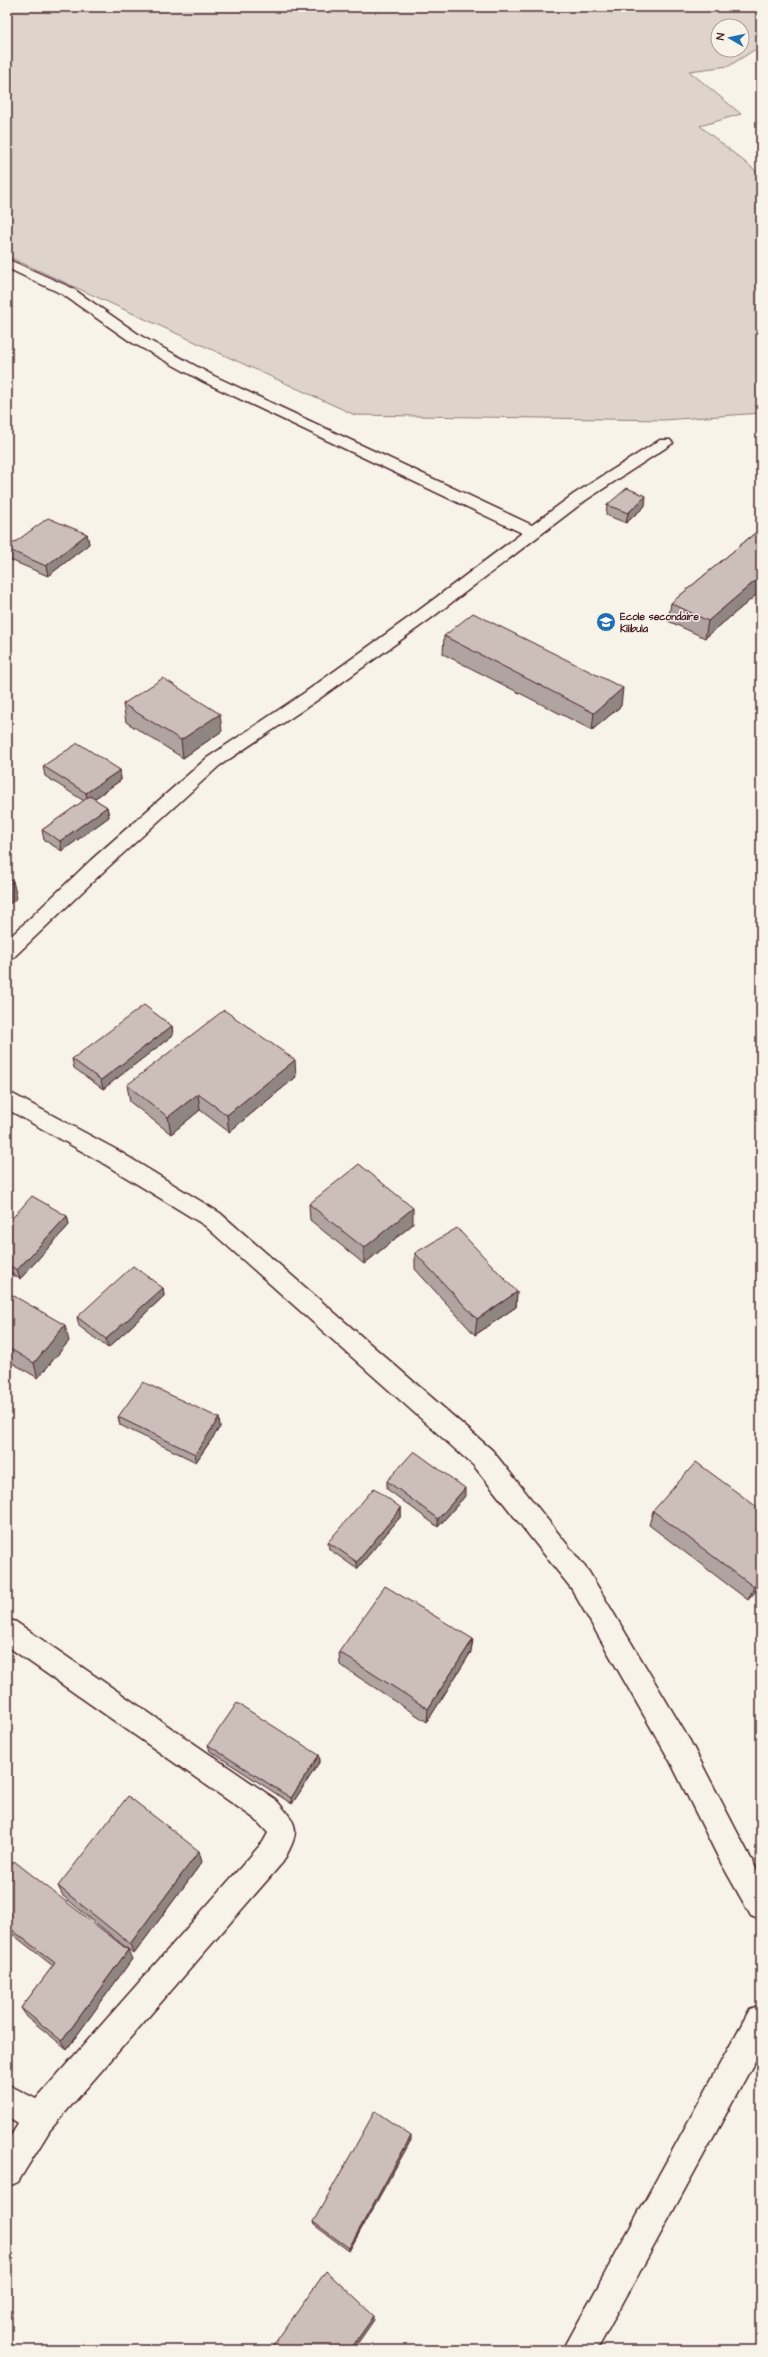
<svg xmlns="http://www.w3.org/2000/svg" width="768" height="2357" viewBox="0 0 768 2357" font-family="'Architects Daughter',sans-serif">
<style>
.green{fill:#ded4cc;stroke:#947a7c;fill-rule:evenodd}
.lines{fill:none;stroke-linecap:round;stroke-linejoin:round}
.minor-casing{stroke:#4a1f2b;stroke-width:3}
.minor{fill:#f7f3e8;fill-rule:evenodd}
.wall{fill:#afa49f;stroke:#4a1f2b}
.shaded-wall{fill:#8f8682;stroke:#4a1f2b}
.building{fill:#ccbfb9;stroke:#4a1f2b}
.labels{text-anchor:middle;stroke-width:3;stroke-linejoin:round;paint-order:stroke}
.far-poi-label{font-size:10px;font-weight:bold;fill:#4a1f2b;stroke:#f7f3e8;text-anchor:start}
</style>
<rect width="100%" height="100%" fill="#f7f3e8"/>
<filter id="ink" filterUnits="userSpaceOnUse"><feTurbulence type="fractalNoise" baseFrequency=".025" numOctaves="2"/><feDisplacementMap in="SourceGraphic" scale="8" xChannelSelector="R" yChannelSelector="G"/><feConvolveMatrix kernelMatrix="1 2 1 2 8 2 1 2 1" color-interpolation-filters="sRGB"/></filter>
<g filter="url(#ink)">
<!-- green -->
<path class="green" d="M 7,7 L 761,7 L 759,47 L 729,66 L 689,71 L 741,114 L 700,126 L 761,175 L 761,413 L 664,420 L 355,415 L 7,256 ZM 718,26 L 742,26 L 742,50 L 718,50 Z"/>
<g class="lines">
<defs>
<g id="minor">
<polygon points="7,259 72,288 141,336 214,376 532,525 574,494 660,440 670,440 673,443 586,500 430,619 316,701 219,766 105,870 14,957 7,959 7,940 91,860 207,758 304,693 418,611 522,533 204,382 131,342 62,294 7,268"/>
<polygon points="7,1091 117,1150 220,1213 492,1450 589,1572 690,1741 761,1878 761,1920 751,1916 720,1861 670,1761 571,1588 474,1466 204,1225 101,1162 7,1109"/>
<path d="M 7,1619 L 16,1622 L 275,1799 C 299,1826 301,1829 283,1862 L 50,2130 L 18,2182 L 7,2187 L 7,2142 L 18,2124 L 7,2117 L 7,2084 L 36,2099 L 263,1842 L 268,1833 L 255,1819 L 7,1646 Z"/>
<polygon points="761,2005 761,2050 597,2350 563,2350 750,2009"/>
</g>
</defs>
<!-- minor casing -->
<use href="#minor" class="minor-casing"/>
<!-- minor -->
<use href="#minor" class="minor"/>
</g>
<!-- wall -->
<g class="wall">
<polygon points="607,505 645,506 626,523 606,515"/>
<polygon points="761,528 761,591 705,638 668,621 671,603"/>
<polygon points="87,534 89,544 48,576 8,559 7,554 7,548"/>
<polygon points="444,636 621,706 592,730 443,654"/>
<polygon points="123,704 222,731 183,758 126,722"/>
<polygon points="43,766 120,770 121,780 94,799 107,807 109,817 62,851 44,840 42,830 84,801 45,776"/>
<polygon points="172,1026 173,1035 103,1089 74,1068 72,1059"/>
<polygon points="296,1077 229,1132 200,1110 171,1134 130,1102 127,1085"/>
<polygon points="309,1204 413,1224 364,1264 310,1220"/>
<polygon points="67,1216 69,1225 20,1279 7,1271 7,1224"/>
<polygon points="415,1253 517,1292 516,1307 475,1335 415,1269"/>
<polygon points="163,1288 164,1296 108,1348 79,1326 77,1317"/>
<polygon points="7,1292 69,1341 38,1378 7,1360"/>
<polygon points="118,1417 219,1418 220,1427 196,1462 120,1425"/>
<polygon points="387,1481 465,1496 438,1527 387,1489"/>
<polygon points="401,1508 401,1516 357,1569 329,1549 328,1542"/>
<polygon points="761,1510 761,1585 748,1600 649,1525 653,1511"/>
<polygon points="473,1639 471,1652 427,1722 340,1665 339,1652"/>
<polygon points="208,1745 319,1755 320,1761 292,1804 210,1751"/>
<polygon points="202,1862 134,1954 63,1896 58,1886"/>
<polygon points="7,1871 132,1959 67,2049 27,2017 21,2008 53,1966 7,1930"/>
<polygon points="411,2140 349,2251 314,2225 313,2222"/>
</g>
<!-- shaded-wall -->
<g class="shaded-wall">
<polygon points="646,496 645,506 626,523 628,513"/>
<polygon points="87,534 89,544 48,576 46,566"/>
<polygon points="761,576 761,591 705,638 708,621"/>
<polygon points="623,688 621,706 592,730 594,713"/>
<polygon points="220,714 222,731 183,758 181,740"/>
<polygon points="7,769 9,777 7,779"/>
<polygon points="120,770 121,780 88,803 86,793"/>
<polygon points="107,807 109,817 62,851 60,841"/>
<polygon points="13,881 17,898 7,906 7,885"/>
<polygon points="172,1026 173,1035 103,1089 101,1080"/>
<polygon points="295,1060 296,1077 229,1132 227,1115"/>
<polygon points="198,1094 200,1110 171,1134 168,1117"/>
<polygon points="413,1208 413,1224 364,1264 364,1248"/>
<polygon points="67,1216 69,1225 20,1279 17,1270"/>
<polygon points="163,1288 164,1296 108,1348 106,1339"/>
<polygon points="517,1292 516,1307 475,1335 477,1319"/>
<polygon points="65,1325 69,1341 38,1378 34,1363"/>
<polygon points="219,1418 220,1427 196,1462 195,1454"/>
<polygon points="465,1488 465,1496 438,1527 438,1519"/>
<polygon points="401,1508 401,1516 357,1569 357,1562"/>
<polygon points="761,1578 761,1585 748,1600 754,1587"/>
<polygon points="473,1639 471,1652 427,1722 428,1709"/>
<polygon points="319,1755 320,1761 292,1804 291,1798"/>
<polygon points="199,1851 202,1862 134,1954 130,1944"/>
<polygon points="128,1950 132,1959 67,2049 62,2041"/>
<polygon points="411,2136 411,2140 349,2251 349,2248"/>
<polygon points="374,2316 374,2320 353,2350 350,2350"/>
</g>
<!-- building -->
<g class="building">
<polygon points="627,488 646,496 628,513 607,505"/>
<polygon points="48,518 87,534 46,566 7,549 7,548"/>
<polygon points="761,528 761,576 708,621 671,603"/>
<polygon points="473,613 623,688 594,713 444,636"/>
<polygon points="163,678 220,714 181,740 123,704"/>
<polygon points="78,743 120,770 86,793 43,766"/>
<polygon points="90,796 107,807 60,841 42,830"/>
<polygon points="7,878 13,881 7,885"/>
<polygon points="144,1005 172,1026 101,1080 72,1059"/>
<polygon points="224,1010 295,1060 227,1115 198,1094 168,1117 127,1085"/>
<polygon points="359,1164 413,1208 364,1248 309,1204"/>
<polygon points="32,1196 67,1216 17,1270 7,1264 7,1224"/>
<polygon points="457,1228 517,1292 477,1319 415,1253"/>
<polygon points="133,1266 163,1288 106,1339 77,1317"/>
<polygon points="7,1292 65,1325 34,1363 7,1347"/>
<polygon points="143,1382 219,1418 195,1454 118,1417"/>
<polygon points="414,1451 465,1488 438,1519 387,1481"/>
<polygon points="696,1462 761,1510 761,1578 754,1587 653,1511"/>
<polygon points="374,1488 401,1508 357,1562 328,1542"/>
<polygon points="385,1586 473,1639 428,1709 339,1652"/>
<polygon points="237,1703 319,1755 291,1798 208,1745"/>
<polygon points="128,1796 199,1851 130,1944 58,1886"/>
<polygon points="14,1861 128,1950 62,2041 21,2008 55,1963 7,1926 7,1871"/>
<polygon points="375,2111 411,2136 349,2248 313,2222"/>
<polygon points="326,2271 374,2316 350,2350 270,2350"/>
</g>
</g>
<!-- icons -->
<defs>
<symbol id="school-disc" viewBox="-11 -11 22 22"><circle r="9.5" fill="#1f6fb2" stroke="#f7f3e8"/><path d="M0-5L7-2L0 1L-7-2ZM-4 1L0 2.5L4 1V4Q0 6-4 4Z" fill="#fff"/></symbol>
</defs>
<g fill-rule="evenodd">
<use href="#school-disc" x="595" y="611" width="22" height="22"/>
</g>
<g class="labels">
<!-- far-poi labels -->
<g class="far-poi-label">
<text x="620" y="620">Ecole secondaire<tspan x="620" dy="12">Kilibula</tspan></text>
</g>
</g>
<!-- margin -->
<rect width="768" height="2357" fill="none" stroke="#f7f3e8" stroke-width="24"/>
<rect x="12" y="12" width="744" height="2333" fill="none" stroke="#4a1f2b" stroke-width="1.5" filter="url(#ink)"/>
<!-- north arrow -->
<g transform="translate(730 38) rotate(279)"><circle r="19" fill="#f7f3e8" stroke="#b29e9c"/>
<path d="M0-3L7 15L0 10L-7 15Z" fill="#1f6fb2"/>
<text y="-6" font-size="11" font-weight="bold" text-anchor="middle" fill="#4a1f2b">N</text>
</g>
</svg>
